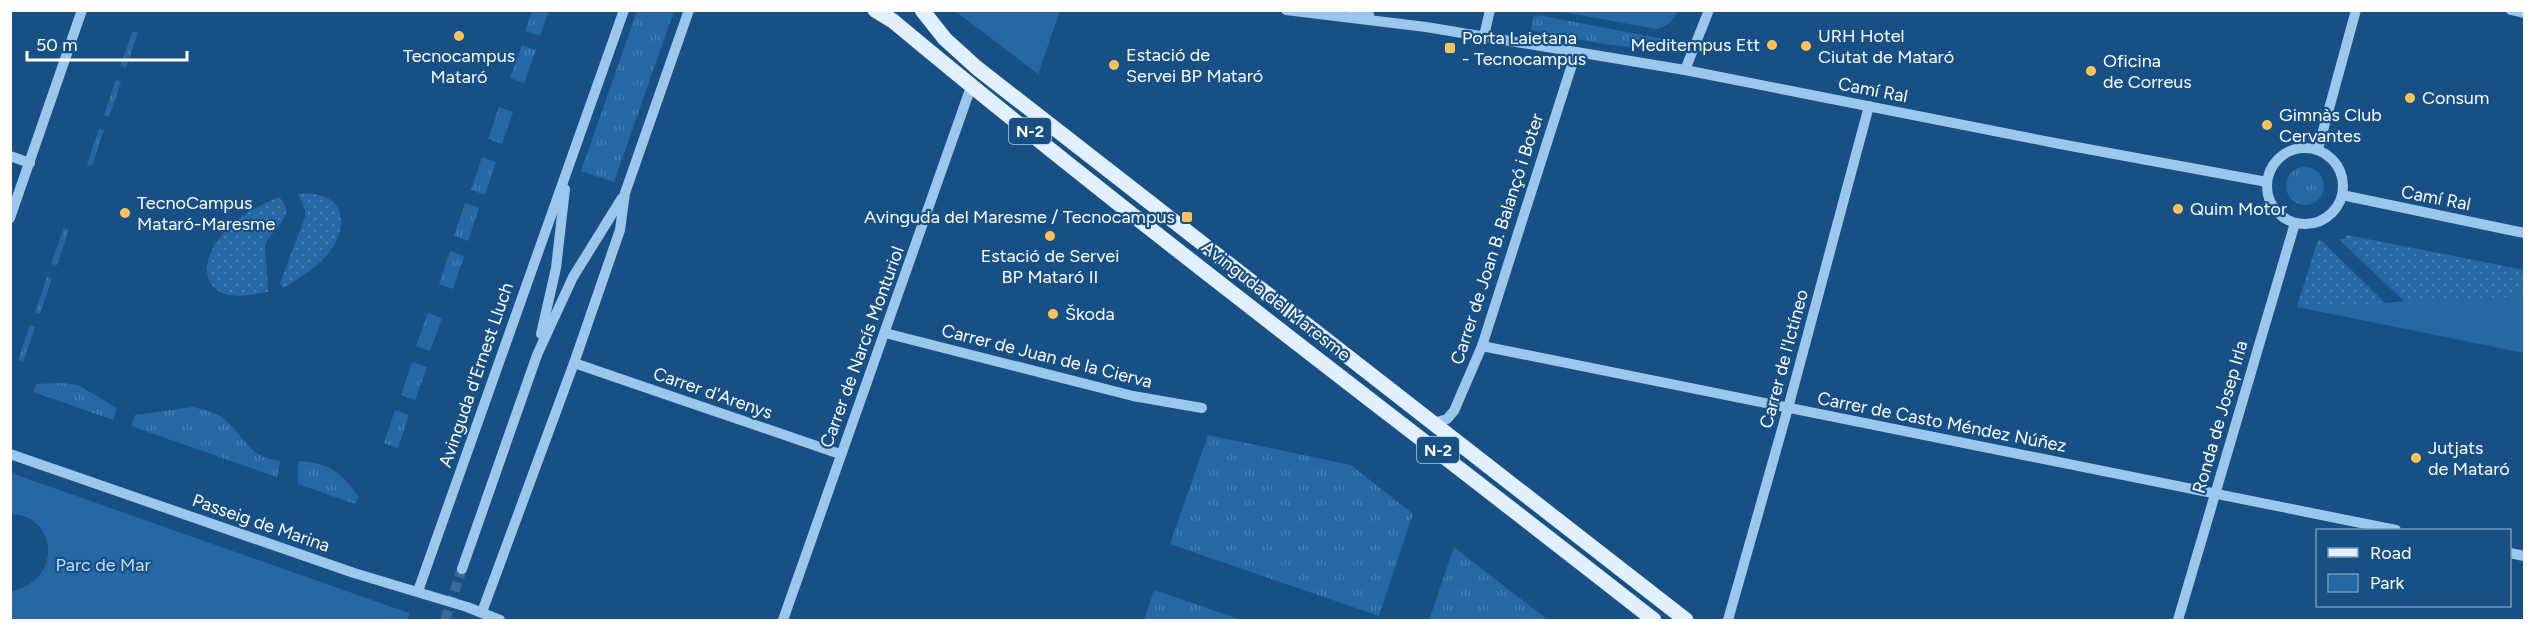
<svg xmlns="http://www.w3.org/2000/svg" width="2535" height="631" viewBox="0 0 2535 631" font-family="Figtree,sans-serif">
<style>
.grass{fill:url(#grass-tufts)}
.park{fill:#2568a3}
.garden{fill:url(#garden-dots)}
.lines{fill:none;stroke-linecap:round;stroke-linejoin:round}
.minor-tunnel{stroke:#3a6a97;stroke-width:10;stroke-dasharray:10 5;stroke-linecap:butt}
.minor{stroke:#9cc7ed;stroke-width:10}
.major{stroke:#e2efff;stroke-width:15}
.poi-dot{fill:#ffc258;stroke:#175085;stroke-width:2}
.labels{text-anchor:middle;stroke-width:4.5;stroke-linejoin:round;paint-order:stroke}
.shield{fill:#175085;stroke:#b9cada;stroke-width:1.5}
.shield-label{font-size:16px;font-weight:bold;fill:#fff}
.poi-label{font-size:18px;fill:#fff;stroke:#175085;text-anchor:start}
.street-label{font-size:18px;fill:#fff;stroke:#175085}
.park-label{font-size:18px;fill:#c1dffa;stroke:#175085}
</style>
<defs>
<pattern id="grass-tufts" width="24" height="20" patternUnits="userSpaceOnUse" patternTransform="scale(1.5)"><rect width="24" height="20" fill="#2568a3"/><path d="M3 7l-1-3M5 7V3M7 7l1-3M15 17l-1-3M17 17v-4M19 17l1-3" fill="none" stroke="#467fb1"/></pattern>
<pattern id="garden-dots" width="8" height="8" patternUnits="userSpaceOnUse" patternTransform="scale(1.5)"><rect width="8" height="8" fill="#2568a3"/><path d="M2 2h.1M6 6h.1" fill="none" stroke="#467fb1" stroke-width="1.8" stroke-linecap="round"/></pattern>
</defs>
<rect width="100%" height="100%" fill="#175085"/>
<!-- grass -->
<g class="grass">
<polygon points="533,10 549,11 540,36 525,31"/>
<polygon points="637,11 674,11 614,182 581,171"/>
<path d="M 1538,15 L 1674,41 C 1654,59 1560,35 1531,30 L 1533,18 Z"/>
<polygon points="133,31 138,33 126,68 120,66"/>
<polygon points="522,45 536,50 524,83 510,78"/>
<polygon points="116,80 121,82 109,117 104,115"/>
<polygon points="499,107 513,112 502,144 488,139"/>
<polygon points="99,129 104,130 92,166 87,164"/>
<polygon points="482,157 496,162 485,195 471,190"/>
<circle cx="2305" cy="186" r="19"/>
<polygon points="465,203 479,208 468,241 454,236"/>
<polygon points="64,228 69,230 57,265 51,264"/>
<polygon points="450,251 464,256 453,289 439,284"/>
<polygon points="47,277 52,278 40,314 35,312"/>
<polygon points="428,313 442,318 430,351 416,346"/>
<polygon points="30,325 35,327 23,362 18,360"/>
<polygon points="412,362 427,367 415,400 401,395"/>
<polygon points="62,383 78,385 117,408 113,420 34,392 36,384"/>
<path d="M 193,407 C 204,410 215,412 224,419 C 246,437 247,457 280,461 L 277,477 L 131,426 L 135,415 Z"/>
<polygon points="395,410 409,415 398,448 384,443"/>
<polygon points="1208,435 1351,465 1413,514 1379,616 1170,544"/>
<path d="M 298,461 C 331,463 340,472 359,497 L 355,504 L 298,484 Z"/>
<polygon points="1454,547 1548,620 1429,620"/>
<polygon points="1154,590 1242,620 1144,620"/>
</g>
<!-- park -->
<g class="park">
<polygon points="955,11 1060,11 1038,74"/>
<path d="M 1557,11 L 1678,11 C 1673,20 1667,27 1656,29 Z"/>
<polygon points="2346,235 2524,270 2524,353 2297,307 2318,240 2322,241 2385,303 2404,301 2339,239 2345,239"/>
<path d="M 11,473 L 409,613 L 410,613 L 407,620 L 11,620 L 11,591 C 62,582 59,516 11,514 Z"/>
</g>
<!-- garden -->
<g class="garden">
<path d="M 298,194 C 344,189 354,225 325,257 C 313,270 298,279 283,288 L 280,283 L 305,217 L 305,210 Z"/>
<path d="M 279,197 C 299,217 271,228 265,246 L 268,292 C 256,294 243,297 230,295 C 198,289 204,256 221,236 C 235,218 257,206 279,197 Z"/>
<polygon points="2346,235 2524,270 2524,296 2405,302 2339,239 2345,239"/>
<polygon points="2318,240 2322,241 2385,303 2297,307"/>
</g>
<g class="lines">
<!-- minor-tunnel -->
<polyline class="minor-tunnel" points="445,620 462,569"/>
<!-- minor -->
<g class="minor">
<polyline points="1286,10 1426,27 1685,70 2060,144 2267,182"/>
<polyline points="1351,10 1369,15"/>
<polyline points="2511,10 2524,13"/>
<polyline points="1484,36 1490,10"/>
<polyline points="1685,70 1709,10"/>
<circle cx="2305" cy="186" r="38"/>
<polyline points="2318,149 2356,10"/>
<polyline points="10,156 30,163"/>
<polyline points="2342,195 2524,233"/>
<polyline points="10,218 82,10"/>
<polyline points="885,333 1133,396 1202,408"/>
<polyline points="541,334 556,268 565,189"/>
<polyline points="1482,346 2396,530"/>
<polyline points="574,363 840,454"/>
<polyline points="1433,423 1447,419 1454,411 1482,346 1576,52"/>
<polyline points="10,454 354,573 467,607 500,620"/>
<polyline points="2510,553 2524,556"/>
<polyline points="462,569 537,355 573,277 622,198"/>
<polyline points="418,591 624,10"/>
<polyline points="482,612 574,363 620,230 625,193 689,10"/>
<polyline points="783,620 972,84"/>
<polyline points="1728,620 1788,408 1869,106"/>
<polyline points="2178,620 2295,223"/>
</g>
<!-- major -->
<g class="major">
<path d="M 875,10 L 893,21 C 1141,228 1401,421 1654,620"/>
<polyline points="922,10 945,39 977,68 1686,620"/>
</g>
</g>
<!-- markers -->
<g class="poi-dot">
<circle cx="459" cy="36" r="6"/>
<circle cx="1772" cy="45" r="6"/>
<circle cx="1806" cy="46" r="6"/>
<rect x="1444" y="42" width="12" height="12" rx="3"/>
<circle cx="1114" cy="65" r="6"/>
<circle cx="2091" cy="71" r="6"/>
<circle cx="2410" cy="98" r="6"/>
<circle cx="2267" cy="125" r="6"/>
<circle cx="2178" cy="209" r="6"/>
<circle cx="125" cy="213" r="6"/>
<rect x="1181" y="211" width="12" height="12" rx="3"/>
<circle cx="1050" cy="236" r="6"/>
<circle cx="1053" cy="314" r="6"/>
<circle cx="2416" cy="458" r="6"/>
</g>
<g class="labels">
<!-- shield labels -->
<g class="shield">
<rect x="1009" y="118" width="42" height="26" rx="4.5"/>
<rect x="1417" y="437" width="42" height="26" rx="4.5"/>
</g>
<g class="shield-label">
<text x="1030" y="137">N-2</text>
<text x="1438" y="456">N-2</text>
</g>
<!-- poi labels -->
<g class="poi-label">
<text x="1818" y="42">URH Hotel<tspan x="1818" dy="21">Ciutat de Mataró</tspan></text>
<text x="1462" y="44">Porta Laietana<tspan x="1462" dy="21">- Tecnocampus</tspan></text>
<text x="1760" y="51" text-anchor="end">Meditempus Ett</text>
<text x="1126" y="61">Estació de<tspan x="1126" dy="21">Servei BP Mataró</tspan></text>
<text x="459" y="62" text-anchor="middle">Tecnocampus<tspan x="459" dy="21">Mataró</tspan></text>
<text x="2103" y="67">Oficina<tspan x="2103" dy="21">de Correus</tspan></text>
<text x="2422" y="104">Consum</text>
<text x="2279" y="121">Gimnàs Club<tspan x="2279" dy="21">Cervantes</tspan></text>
<text x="137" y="209">TecnoCampus<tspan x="137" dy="21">Mataró-Maresme</tspan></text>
<text x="2190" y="215">Quim Motor</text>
<text x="1175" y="223" text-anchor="end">Avinguda del Maresme / Tecnocampus</text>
<text x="1050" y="262" text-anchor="middle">Estació de Servei<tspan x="1050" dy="21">BP Mataró II</tspan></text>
<text x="1065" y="320">Škoda</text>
<text x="2428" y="454">Jutjats<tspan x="2428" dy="21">de Mataró</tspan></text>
</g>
<!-- street labels -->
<g class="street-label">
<text transform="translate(1873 90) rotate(11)" y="6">Camí Ral</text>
<text transform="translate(2436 198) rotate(11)" y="6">Camí Ral</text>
<text transform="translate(1497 239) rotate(-72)" y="6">Carrer de Joan B. Balançó i Boter</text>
<text transform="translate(1276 301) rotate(38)" y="6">Avinguda del Maresme</text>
<text transform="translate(862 347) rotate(-70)" y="6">Carrer de Narcís Monturiol</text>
<text transform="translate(1047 356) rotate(14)" y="6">Carrer de Juan de la Cierva</text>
<text transform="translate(1784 359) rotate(-75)" y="6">Carrer de l'Ictíneo</text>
<text transform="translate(476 375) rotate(-71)" y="6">Avinguda d'Ernest Lluch</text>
<text transform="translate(713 393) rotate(19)" y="6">Carrer d'Arenys</text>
<text transform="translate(2220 417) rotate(-74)" y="6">Ronda de Josep Irla</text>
<text transform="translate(1942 422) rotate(11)" y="6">Carrer de Casto Méndez Núñez</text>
<text transform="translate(261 523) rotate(19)" y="6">Passeig de Marina</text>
</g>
<!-- park labels -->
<g class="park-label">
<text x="103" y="571">Parc de Mar</text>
</g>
</g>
<!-- border -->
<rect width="2535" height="631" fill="none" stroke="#ffffff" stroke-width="24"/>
<!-- legend -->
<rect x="2316" y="529" width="195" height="78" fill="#175085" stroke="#7496b6" stroke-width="1.5"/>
<rect x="2328" y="548" width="30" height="9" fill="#e2efff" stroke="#7496b6" stroke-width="1.5"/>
<text x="2370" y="559" font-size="18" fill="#ffffff">Road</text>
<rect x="2328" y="574" width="30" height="18" fill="#2568a3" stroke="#7496b6" stroke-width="1.5"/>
<text x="2370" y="589" font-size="18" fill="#ffffff">Park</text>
<!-- scale -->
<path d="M27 51v9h160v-9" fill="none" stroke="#ffffff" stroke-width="3"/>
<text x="36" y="51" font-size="18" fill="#ffffff" stroke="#175085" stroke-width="4.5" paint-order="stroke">50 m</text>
</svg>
